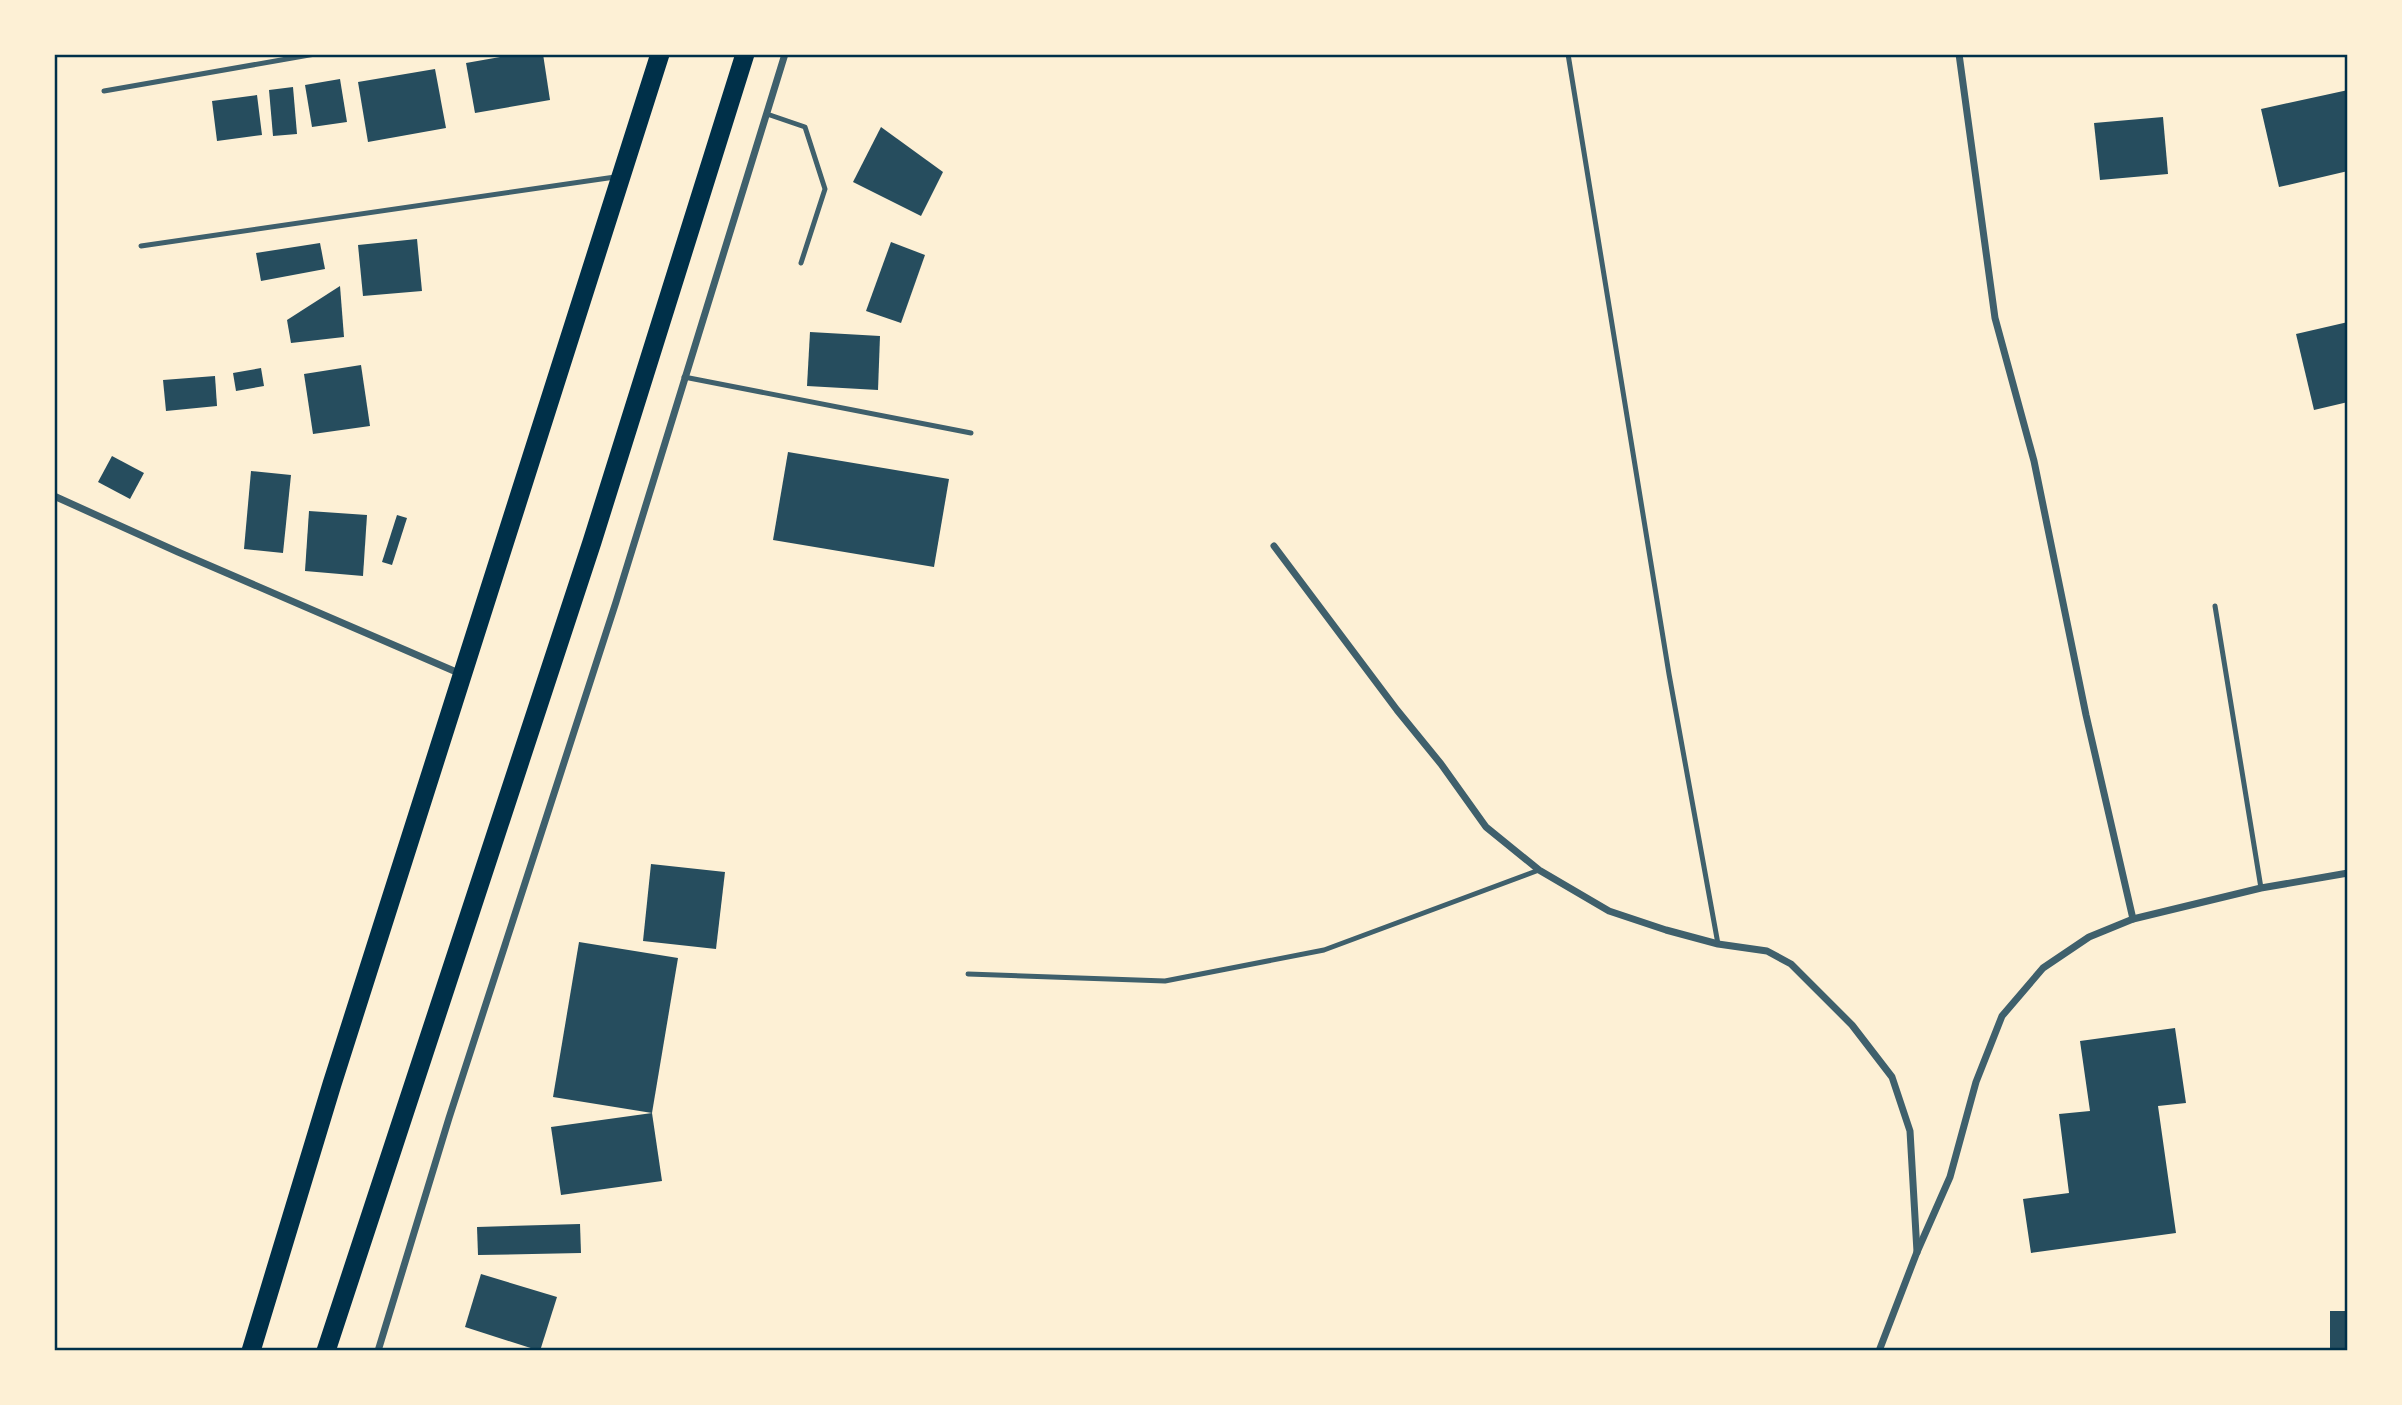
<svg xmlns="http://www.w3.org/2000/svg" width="2402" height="1405" viewBox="0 0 2402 1405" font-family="Quicksand,sans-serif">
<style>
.building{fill:#264d5e}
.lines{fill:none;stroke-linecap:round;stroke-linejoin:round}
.service{stroke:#3f606c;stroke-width:5}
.minor{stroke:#3f606c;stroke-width:7}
.trunk{stroke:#003049;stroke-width:19}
.neatline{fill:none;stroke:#003049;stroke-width:2.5}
</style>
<rect width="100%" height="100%" fill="#fdf0d5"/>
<!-- building -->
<g class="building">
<polygon points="517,54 543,54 550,100 475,113 466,63"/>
<polygon points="435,69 446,128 368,142 358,82"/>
<polygon points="340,79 347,122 312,127 305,85"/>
<polygon points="293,87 297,134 273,136 269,90"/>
<polygon points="2348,90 2348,171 2279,187 2261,109"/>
<polygon points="257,95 262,135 217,141 212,101"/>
<polygon points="2163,117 2168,174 2100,180 2094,123"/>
<polygon points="881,127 943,172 921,216 853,182"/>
<polygon points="417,239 422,291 363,296 358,245"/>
<polygon points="891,242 925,255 901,323 866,311"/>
<polygon points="320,243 325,269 261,281 256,253"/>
<polygon points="340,286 344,337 291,343 287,320"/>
<polygon points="2348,322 2348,402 2314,410 2296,334"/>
<polygon points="810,332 880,336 878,390 807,386"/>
<polygon points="361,365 370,426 313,434 304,374"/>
<polygon points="261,368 264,386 236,391 233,373"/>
<polygon points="215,376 217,406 166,411 163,380"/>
<polygon points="788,452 949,479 934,567 773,540"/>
<polygon points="112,456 144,473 130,499 98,482"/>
<polygon points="251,471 291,475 283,553 244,549"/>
<polygon points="309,511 367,515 363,576 305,571"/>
<polygon points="397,515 407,518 392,565 382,562"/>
<polygon points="651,864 725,872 716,949 643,941"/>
<polygon points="579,942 678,958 652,1113 553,1097"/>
<polygon points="2175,1028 2186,1103 2158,1106 2176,1233 2031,1253 2023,1199 2069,1193 2059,1114 2090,1111 2080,1041"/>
<polygon points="652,1113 662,1181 561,1195 551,1127"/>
<polygon points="580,1224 581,1253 478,1255 477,1227"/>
<polygon points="481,1274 557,1297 540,1351 465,1327"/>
<rect x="2330" y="1311" width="18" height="40"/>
</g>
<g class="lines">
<!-- service -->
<g class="service">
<polyline points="1568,54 1669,674 1718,944"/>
<polyline points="104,91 315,54"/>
<polyline points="767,114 805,127 825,189 801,263"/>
<polyline points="141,246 615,177"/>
<polyline points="684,377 971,433"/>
<polyline points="2215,606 2261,888"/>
<polyline points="968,974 1165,981 1324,950 1539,870"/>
</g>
<!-- minor -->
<g class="minor">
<polyline points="1959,54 1995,318 2034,461 2086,715 2133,919"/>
<polyline points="54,496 178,552 461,674"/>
<polyline points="1274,546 1397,710 1441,764 1486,827 1539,870 1609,911 1666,930 1718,944 1767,951 1791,964 1852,1025 1892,1077 1910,1131 1917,1252"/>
<polyline points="378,1351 449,1118 616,602 785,54"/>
<polyline points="1879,1351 1917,1252 1950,1177 1976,1082 2002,1016 2043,968 2089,937 2133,919 2261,888 2348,873"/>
</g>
<!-- trunk -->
<g class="trunk">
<polyline points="251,1351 332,1084 660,54"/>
<polyline points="326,1351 592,542 745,54"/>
</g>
</g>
<!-- border -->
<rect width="2402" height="1405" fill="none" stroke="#fdf0d5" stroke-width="112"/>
<rect x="56" y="56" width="2290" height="1293" class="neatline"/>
</svg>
